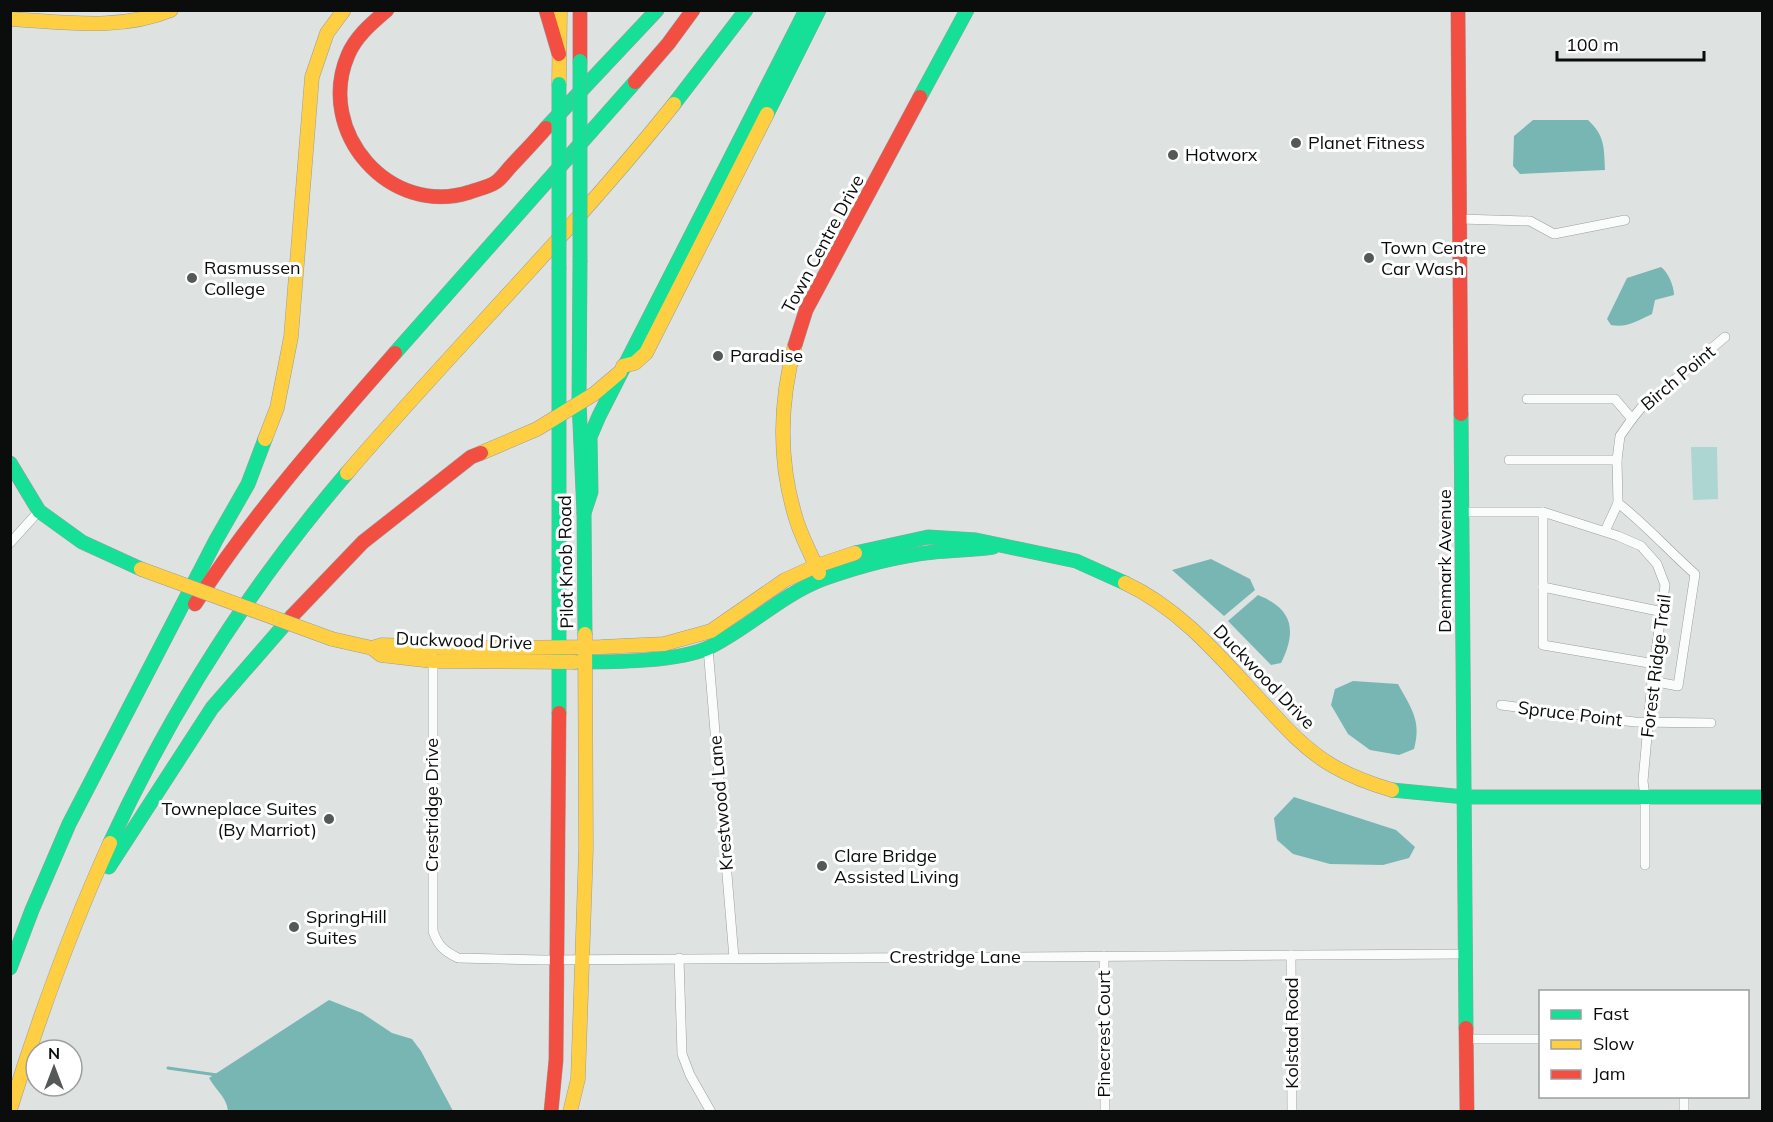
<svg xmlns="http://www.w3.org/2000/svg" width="1773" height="1122" viewBox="0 0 1773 1122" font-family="Mulish,sans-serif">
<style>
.green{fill:#add5d2}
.water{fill:#78b6b3}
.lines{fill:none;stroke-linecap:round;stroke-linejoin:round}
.stream{stroke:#78b6b3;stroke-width:3}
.street-casing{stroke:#9a9e9d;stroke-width:10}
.fast-casing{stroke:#9a9e9d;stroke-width:15}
.slow-casing{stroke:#9a9e9d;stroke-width:15}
.jam-casing{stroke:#9a9e9d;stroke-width:15}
.street{stroke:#fafbfb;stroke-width:9}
.fast{stroke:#16e098;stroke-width:14}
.slow{stroke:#ffcf43;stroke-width:14}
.jam{stroke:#f24e42;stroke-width:14}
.fast-bridge-casing{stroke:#9a9e9d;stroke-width:15;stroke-linecap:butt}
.slow-bridge-casing{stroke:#9a9e9d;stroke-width:15;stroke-linecap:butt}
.fast-bridge{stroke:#16e098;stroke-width:14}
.slow-bridge{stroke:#ffcf43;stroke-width:14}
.poi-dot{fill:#545857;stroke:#fff;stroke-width:2}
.labels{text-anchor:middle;stroke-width:6;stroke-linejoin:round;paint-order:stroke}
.poi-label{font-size:18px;fill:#0a0d0c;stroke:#fff;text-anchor:start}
.street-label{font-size:18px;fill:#0a0d0c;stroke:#fff}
</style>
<rect width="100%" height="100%" fill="#dee3e2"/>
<!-- green -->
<polygon class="green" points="1691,447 1717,447 1718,499 1693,500"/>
<!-- water -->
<g class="water">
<path d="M 1533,120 L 1588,120 C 1605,136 1604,147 1605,170 L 1520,174 L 1513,166 L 1514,136 Z"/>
<path d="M 1661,267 C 1668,272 1674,286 1674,295 L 1655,300 L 1652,314 C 1637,321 1627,328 1611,325 L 1607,319 L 1627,278 Z"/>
<polygon points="1211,559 1250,579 1255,590 1224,616 1172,570"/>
<path d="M 1258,595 C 1293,609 1297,631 1281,663 L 1271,665 L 1228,621 Z"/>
<path d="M 1353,681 L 1398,684 C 1411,708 1422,721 1414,749 L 1399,755 L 1370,750 L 1348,734 L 1331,705 L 1335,689 Z"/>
<polygon points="1294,797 1396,830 1415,847 1409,858 1383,865 1330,864 1293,854 1277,840 1274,818"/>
<path d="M 329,1000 L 362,1013 L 392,1033 L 412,1039 L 421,1051 L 453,1111 L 228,1111 C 226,1096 217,1092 209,1078 Z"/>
</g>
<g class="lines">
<!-- stream -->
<polyline class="stream" points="168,1068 217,1075"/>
<defs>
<g id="street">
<polyline points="1460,219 1530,221 1554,234 1625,220"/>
<polyline points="1527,399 1615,399 1632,419 1620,436 1617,460 1618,503 1605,531"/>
<polyline points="1632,419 1641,408 1725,337"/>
<polyline points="1509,460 1617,460"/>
<path d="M 1618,503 C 1645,524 1669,551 1695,574 L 1678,686 L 1652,681"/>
<polyline points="1463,512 1543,512 1618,536 1641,546 1657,564 1665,585 1652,681 1643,781 1645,797 1645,865"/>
<polyline points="1543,512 1543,645 1655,664"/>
<polyline points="10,543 39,511"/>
<polyline points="1543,587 1663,612"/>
<polyline points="708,648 734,958"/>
<path d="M 433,658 L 433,931 C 438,946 444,951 458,958 L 544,960 L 1466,954"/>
<polyline points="1501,705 1635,722 1711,723"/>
<polyline points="1291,955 1292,1112"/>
<polyline points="1104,956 1105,1112"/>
<polyline points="679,958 682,1054 690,1075 711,1112"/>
<polyline points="1467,1039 1540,1039"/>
<polyline points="1684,1096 1684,1112"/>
</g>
<g id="fast">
<polyline points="920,97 967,10"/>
<polyline points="674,104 746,10"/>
<polyline points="767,114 819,10"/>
<polyline points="546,128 657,10"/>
<polyline points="580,262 579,402 584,513 585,634"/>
<polyline points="559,269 559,713"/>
<polyline points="395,353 635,82"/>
<polyline points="1461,414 1466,1028"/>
<polyline points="10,463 39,511 82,542 141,569"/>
<polyline points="584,513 591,492 590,437 599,416 806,10"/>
<polyline points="855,553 928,537 976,540 1076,561 1125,583"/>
<path d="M 575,662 C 611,662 679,662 710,647 C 750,627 781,595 823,579 C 859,566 897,556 934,552 C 954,550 973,550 993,547"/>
<polyline points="1392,790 1465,797 1762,797"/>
<path d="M 110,843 C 171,710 252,584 347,473"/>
<polyline points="109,867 212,708 292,616"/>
<polyline points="10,968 32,910 69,824 216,540 248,484 265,439"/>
</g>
<g id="slow">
<path d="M 10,19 C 64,22 120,31 171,10"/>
<polyline points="559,84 560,10"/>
<path d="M 795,345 C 779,404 778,463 797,522 C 803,540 812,556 819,573"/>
<polyline points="623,366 635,363 646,353 767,114"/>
<polyline points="265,439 277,408 291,337 312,77 327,33 344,10"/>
<polyline points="481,453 537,429 594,394 620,372"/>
<path d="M 347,473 C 454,348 571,233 674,104"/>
<path d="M 1125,583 C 1181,609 1221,658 1262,702 C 1283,725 1305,750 1333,766 C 1352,777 1371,784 1392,790"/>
<polyline points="332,639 372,648 381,655 433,661 575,662"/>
<polyline points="372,648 382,645 459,648 601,647 664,644 711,631 785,580 816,566 855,553"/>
<path d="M 10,1110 C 39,1017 70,931 110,843"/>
<polyline points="570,1112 578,1079 586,849 585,634"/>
</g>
<g id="jam">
<path d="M 387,10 C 372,23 356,36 348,55 C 315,132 390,218 470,192 C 478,189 489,187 496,182 C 502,178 507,170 512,165 C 523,153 535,141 546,128"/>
<polyline points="546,10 559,54"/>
<polyline points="580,10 580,61"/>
<polyline points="1458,10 1461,414"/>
<polyline points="635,82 668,44 693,10"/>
<polyline points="795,345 806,310 920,97"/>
<path d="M 195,604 C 253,514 324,434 395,353"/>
<polyline points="292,616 363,542 471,457 481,453"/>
<polyline points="1466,1028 1467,1112"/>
<polyline points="551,1112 556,1060 559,713"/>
</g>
</defs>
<!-- street casing -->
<use href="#street" class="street-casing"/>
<!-- fast casing -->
<use href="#fast" class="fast-casing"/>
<!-- slow casing -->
<use href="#slow" class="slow-casing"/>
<!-- jam casing -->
<use href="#jam" class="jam-casing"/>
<!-- street -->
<use href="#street" class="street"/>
<!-- fast -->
<use href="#fast" class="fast"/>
<!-- slow -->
<use href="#slow" class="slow"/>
<!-- jam -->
<use href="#jam" class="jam"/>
<defs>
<g id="fast-bridge">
<polyline points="580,61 580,262"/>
<polyline points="559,84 559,269"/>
</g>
<polyline id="slow-bridge" points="141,569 332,639"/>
</defs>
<!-- fast-bridge casing -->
<use href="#fast-bridge" class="fast-bridge-casing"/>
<!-- slow-bridge casing -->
<use href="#slow-bridge" class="slow-bridge-casing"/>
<!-- fast-bridge -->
<use href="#fast-bridge" class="fast-bridge"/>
<!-- slow-bridge -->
<use href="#slow-bridge" class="slow-bridge"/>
</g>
<!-- markers -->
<g class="poi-dot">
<circle cx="1296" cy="143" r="6"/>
<circle cx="1173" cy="155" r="6"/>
<circle cx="1369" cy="258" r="6"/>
<circle cx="192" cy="278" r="6"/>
<circle cx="718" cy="356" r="6"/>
<circle cx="329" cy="819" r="6"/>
<circle cx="822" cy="866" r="6"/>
<circle cx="294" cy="927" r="6"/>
</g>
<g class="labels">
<!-- poi labels -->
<g class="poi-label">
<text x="1308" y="149">Planet Fitness</text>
<text x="1185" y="161">Hotworx</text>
<text x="1381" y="254">Town Centre<tspan x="1381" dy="21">Car Wash</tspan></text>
<text x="204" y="274">Rasmussen<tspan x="204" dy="21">College</tspan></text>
<text x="730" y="362">Paradise</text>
<text x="317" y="815" text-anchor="end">Towneplace Suites<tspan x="317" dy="21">(By Marriot)</tspan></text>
<text x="834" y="862">Clare Bridge<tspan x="834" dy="21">Assisted Living</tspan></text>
<text x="306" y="923">SpringHill<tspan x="306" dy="21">Suites</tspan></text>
</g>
<!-- street labels -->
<g class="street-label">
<text transform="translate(823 244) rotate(-62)" y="6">Town Centre Drive</text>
<text transform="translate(1678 378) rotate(-40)" y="6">Birch Point</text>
<text transform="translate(1445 561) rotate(-90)" y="6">Denmark Avenue</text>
<text transform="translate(566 562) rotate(-91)" y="6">Pilot Knob Road</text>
<text transform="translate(464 641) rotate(2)" y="6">Duckwood Drive</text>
<text transform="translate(1656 666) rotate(-83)" y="6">Forest Ridge Trail</text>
<text transform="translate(1264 677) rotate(46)" y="6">Duckwood Drive</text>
<text transform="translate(1570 714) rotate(7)" y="6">Spruce Point</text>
<text transform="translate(721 803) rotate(-95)" y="6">Krestwood Lane</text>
<text transform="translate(432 805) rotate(-90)" y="6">Crestridge Drive</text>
<text x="955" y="963">Crestridge Lane</text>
<text transform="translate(1292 1033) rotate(-90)" y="6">Kolstad Road</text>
<text transform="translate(1104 1034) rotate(-90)" y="6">Pinecrest Court</text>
</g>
</g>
<!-- border -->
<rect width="1773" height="1122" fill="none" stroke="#0a0d0c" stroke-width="24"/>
<!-- legend -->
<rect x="1539" y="990" width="210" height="108" fill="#ffffff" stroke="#9d9e9e" stroke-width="1.5"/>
<rect x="1551" y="1010" width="30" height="9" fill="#16e098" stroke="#9d9e9e" stroke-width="1.5"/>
<text x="1593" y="1020" font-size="18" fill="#0a0d0c">Fast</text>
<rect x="1551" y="1040" width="30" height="9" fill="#ffcf43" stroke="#9d9e9e" stroke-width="1.5"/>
<text x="1593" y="1050" font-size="18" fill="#0a0d0c">Slow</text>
<rect x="1551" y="1070" width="30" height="9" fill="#f24e42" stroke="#9d9e9e" stroke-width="1.5"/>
<text x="1593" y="1080" font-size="18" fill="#0a0d0c">Jam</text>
<!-- north arrow -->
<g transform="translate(54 1068)"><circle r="28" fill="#ffffff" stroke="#9d9e9e" stroke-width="1.5"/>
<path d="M0-4.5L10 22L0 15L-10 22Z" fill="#545857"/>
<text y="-9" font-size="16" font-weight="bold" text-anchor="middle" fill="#0a0d0c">N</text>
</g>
<!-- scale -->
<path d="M1557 51v9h147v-9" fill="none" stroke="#0a0d0c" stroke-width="3"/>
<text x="1566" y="51" font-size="18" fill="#0a0d0c" stroke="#ffffff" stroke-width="4.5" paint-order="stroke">100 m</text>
</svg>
